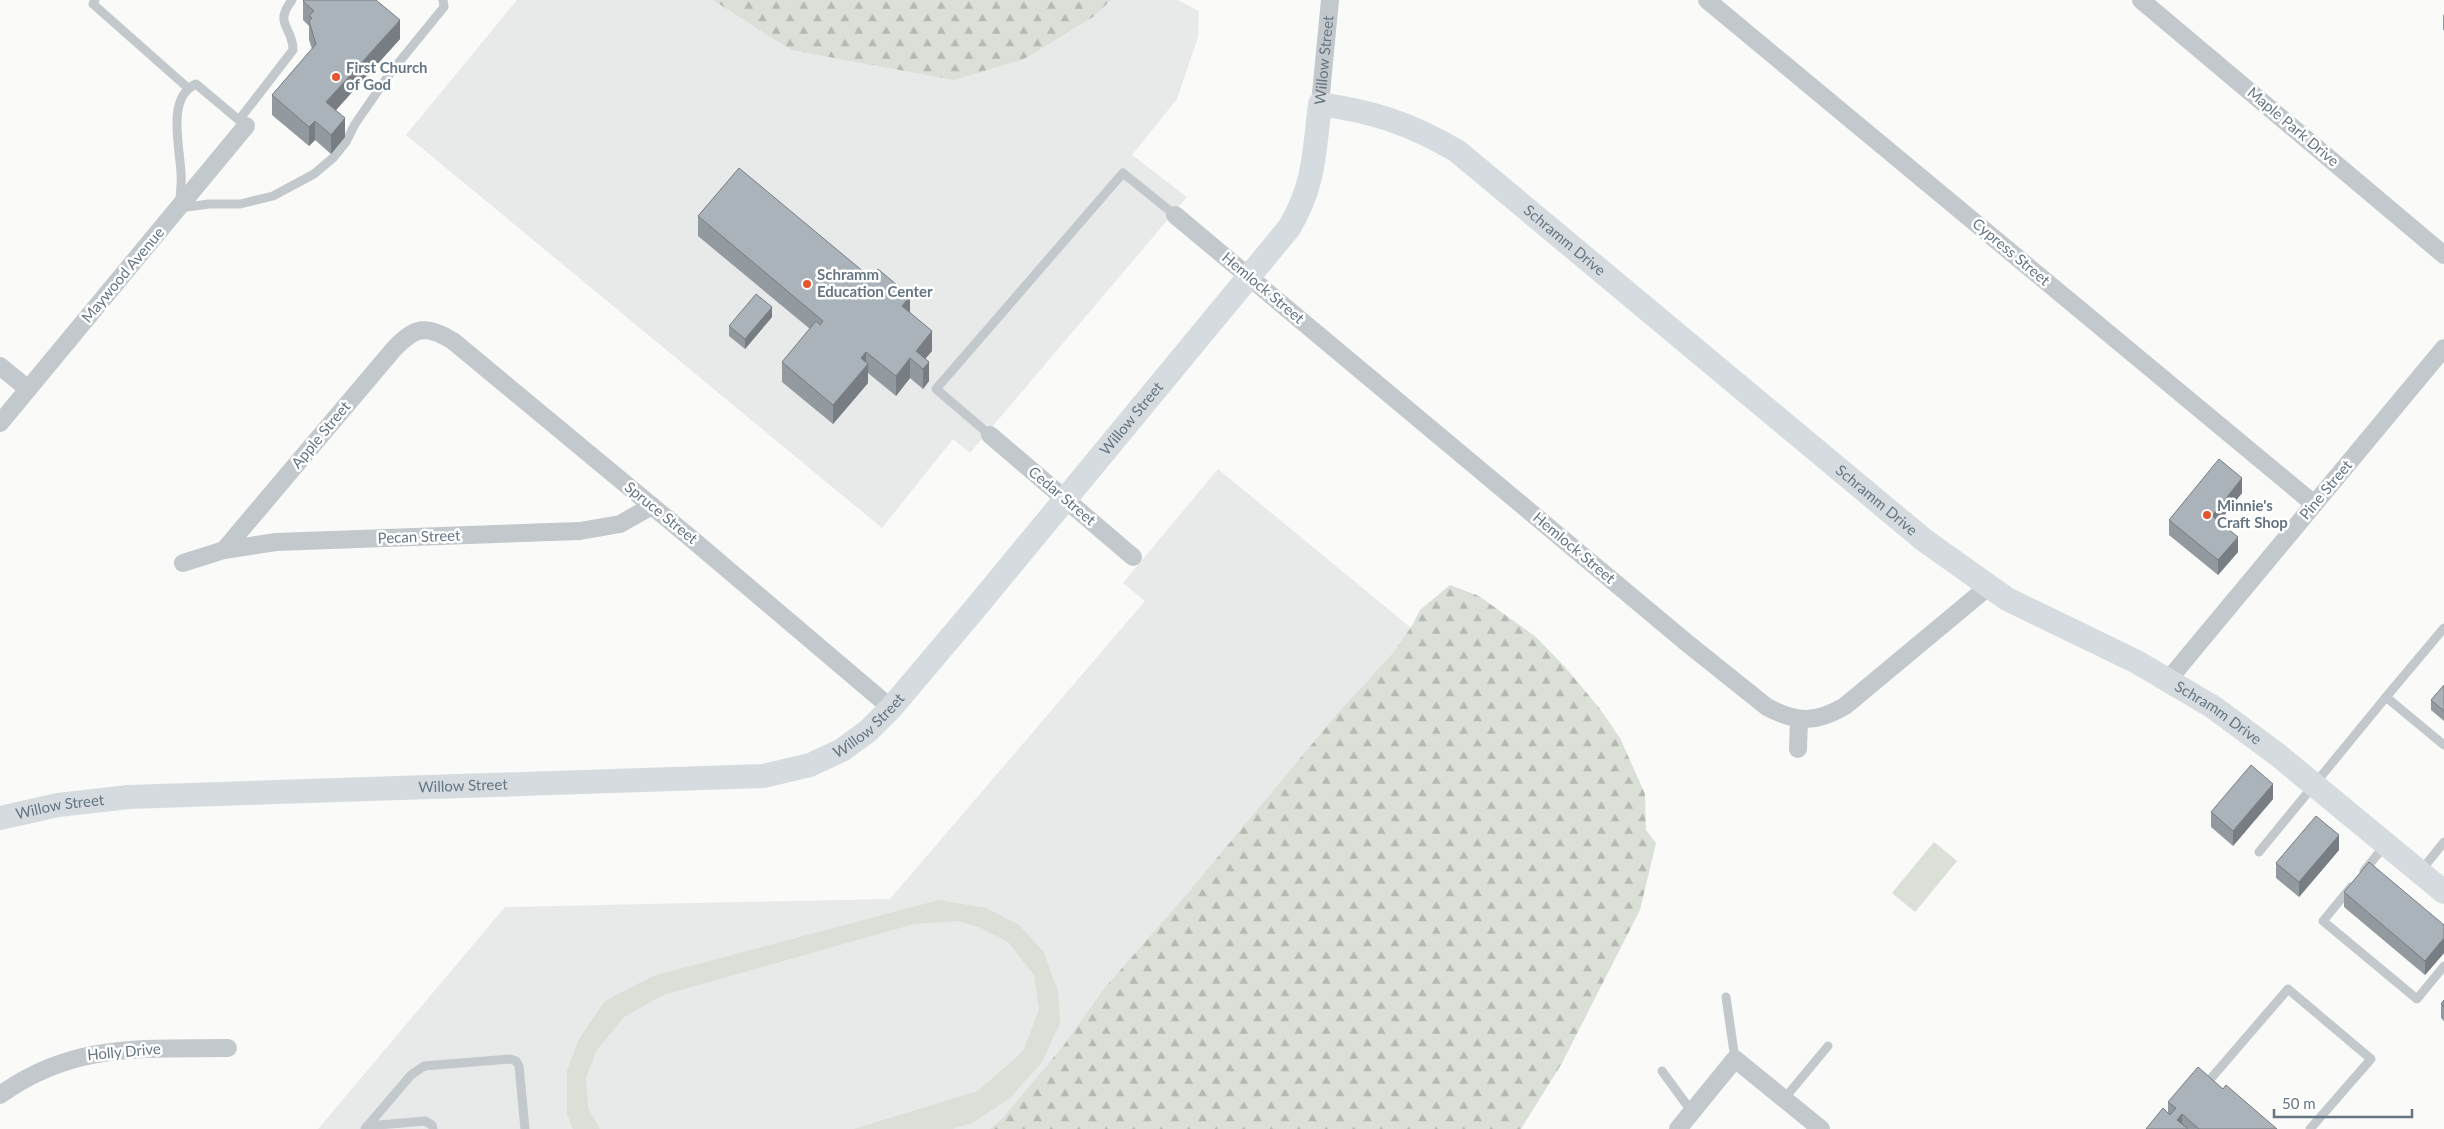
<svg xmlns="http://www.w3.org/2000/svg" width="2444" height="1129" viewBox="0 0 2444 1129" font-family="Lato,sans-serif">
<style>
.built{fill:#e8e9e9}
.forest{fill:url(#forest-firs)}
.pitch{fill:#dadfd7}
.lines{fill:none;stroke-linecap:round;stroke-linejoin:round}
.lane{stroke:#c3c8cc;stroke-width:9}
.street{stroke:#c3c8cc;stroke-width:18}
.secondary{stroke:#d6dbdf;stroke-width:24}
.wall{fill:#929a9f}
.shaded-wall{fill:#777d82}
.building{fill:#aab3b9;stroke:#777d82}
.poi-dot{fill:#e4572e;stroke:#fff;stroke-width:2}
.labels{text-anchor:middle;stroke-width:5;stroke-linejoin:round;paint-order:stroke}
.street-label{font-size:15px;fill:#657683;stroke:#fff}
.poi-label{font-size:15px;font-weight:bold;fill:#657683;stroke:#fff;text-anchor:start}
</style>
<defs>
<pattern id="forest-firs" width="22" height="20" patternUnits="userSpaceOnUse" patternTransform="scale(1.25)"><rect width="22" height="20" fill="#dadfd7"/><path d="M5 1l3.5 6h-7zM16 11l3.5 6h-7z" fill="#b4b9b4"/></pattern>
</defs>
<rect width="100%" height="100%" fill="#fafaf8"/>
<!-- built -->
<g class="built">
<polygon points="517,0 1178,0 1199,11 1198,37 1177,99 1132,155 1187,197 970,453 953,439 882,528 406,135"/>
<polygon points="1218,469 1439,651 1038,1129 318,1129 505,907 890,899 1145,601 1123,583"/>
</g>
<!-- forest -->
<g class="forest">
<polygon points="713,0 1111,0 1093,17 1024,59 954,80 791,50"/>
<polygon points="1450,585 1479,596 1536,637 1565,667 1600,709 1620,738 1645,794 1646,830 1656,843 1640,910 1562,1063 1521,1129 990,1129 1003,1118 1064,1045 1103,990 1187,894 1338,713 1393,653 1412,626 1420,610"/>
</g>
<!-- pitch -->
<g class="pitch">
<polygon points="1934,842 1957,861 1915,912 1892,893"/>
<polygon points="939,900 986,908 1019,925 1043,951 1058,991 1060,1023 1042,1062 1009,1099 972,1123 952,1129 854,1129 978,1091 1023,1051 1039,1010 1034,975 1008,942 981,928 958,921 914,924 663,995 624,1017 596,1051 586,1079 588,1108 600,1129 573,1129 567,1114 567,1071 579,1039 605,1001 653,976"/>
</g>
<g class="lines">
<!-- lane -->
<g class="lane">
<polyline points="95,0 93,4 188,88"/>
<path d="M 239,120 L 293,50 C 293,26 273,25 292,0"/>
<path d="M 246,126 L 196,84 C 166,97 180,147 181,173 C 182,184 180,197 179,208 L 209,204 L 240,204 L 273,196 L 314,174 L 334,157 L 346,142 L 355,124 L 391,72 L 444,7 L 443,0"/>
<polyline points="990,435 936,389 1123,173 1175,215"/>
<polyline points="2386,697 2444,628"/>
<polyline points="2259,852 2386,697 2444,745"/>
<polyline points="2364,871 2386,844"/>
<polyline points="2420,872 2444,842"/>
<polyline points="2351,887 2323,921 2417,999 2444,966"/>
<polyline points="1726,997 1735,1059"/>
<polyline points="1662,1071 1692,1112"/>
<polyline points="2212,1087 2207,1083 2288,989 2371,1059 2310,1129"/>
<polyline points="1784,1099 1828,1046"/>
<polyline points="367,1126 425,1121 432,1125 433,1129"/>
<polyline points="365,1129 411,1075 424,1066 510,1059 516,1061 519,1066 525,1129"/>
</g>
<!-- street -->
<g class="street">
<polyline points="1707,0 2314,504"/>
<polyline points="2141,0 2444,255"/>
<path id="s1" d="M 1320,104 L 1330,0"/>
<path d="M 1175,215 L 1687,643 L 1767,707 C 1797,723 1816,723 1845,706 L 1988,587"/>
<polyline points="0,366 28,389"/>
<polyline points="0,423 246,126"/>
<polyline points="990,435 1133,557"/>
<path d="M 224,550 L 393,350 C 414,327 426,324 453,341 L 693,540 L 891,708"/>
<polyline points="183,563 224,550 276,542 580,531 620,524 652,506"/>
<polyline points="2169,679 2444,348"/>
<polyline points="1798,749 1799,719"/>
<path d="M 0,1095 C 73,1042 143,1049 228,1048"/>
<polyline points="1678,1129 1735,1059 1821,1129"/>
</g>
<!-- secondary -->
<path class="secondary" id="s2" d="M 0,818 L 58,805 L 129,797 L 763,776 L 810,765 L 842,750 L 868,731 L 891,708 L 973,611 L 1289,228 C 1315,185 1314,152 1320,104 C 1374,112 1409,123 1457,151 L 1924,540 L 2007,599 L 2137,662 L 2213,707 L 2278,755 L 2444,892"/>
</g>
<!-- wall -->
<g class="wall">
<polygon points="303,1 400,39 336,110 345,137 331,154 315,140 309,146 272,115 272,95 312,49 309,40 309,26 303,20"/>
<polygon points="2444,14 2444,30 2443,30 2443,15"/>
<polygon points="698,216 910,312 932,351 925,359 929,381 923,389 910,378 896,396 868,373 868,383 833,424 782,382 782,362 810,329 698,236"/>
<polygon points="772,317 745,349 729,336 729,326"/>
<polygon points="2242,493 2219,522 2238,552 2218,575 2169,535 2169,520"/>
<polygon points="2444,685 2444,721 2431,710 2431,700"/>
<polygon points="2273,799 2233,846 2211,827 2211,812"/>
<polygon points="2339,850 2299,897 2276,878 2276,863"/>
<polygon points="2344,892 2444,925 2444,953 2425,975 2344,907"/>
<polygon points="2444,1000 2444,1021 2441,1018 2441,1004"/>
<polygon points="2223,1089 2277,1129 2146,1129 2168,1113 2168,1102"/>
</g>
<!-- shaded-wall -->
<g class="shaded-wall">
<polygon points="400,20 400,39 326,121 326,102"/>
<polygon points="345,118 345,137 331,154 331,135"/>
<polygon points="315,121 315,140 309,146 309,127"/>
<polygon points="910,296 910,316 902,306"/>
<polygon points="772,307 772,317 745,349 745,339"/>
<polygon points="932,331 932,351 919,366 916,351"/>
<polygon points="866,352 866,366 868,364 868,383 833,424 833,405 861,358"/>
<polygon points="910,358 910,378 896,396 896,376"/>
<polygon points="929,362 929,381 923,389 923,369"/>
<polygon points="2242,478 2242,493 2212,530 2212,516"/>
<polygon points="2238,537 2238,552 2218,575 2218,560"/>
<polygon points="2273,784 2273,799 2233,846 2233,831"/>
<polygon points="2339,835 2339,850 2299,897 2299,882"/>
<polygon points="2444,938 2444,953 2425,975 2425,961"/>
<polygon points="2182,1114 2182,1129 2177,1120"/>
</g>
<!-- building -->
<g class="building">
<polygon points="304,0 376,0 400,20 326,102 345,118 331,135 315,121 309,127 272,95 316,44 309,21 312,18 309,16 314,11 303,1"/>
<polygon points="739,168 871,278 878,269 910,296 902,306 932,331 916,351 929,362 923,369 910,358 896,376 866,352 861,358 868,364 833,405 782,362 816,321 820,325 823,321 698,216"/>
<polygon points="756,294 772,307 745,339 729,326"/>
<polygon points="2219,459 2242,478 2212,516 2238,537 2218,560 2169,520"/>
<polygon points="2444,685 2444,711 2431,700"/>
<polygon points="2251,765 2273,784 2233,831 2211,812"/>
<polygon points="2316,816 2339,835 2299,882 2276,863"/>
<polygon points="2369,862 2444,925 2444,938 2425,961 2344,892"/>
<polygon points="2444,1000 2444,1006 2441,1004"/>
<polygon points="2198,1067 2223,1089 2226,1085 2277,1129 2199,1129 2182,1114 2177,1120 2188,1129 2146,1129 2163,1108 2170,1115 2176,1108 2168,1102"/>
</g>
<!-- markers -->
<g class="poi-dot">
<circle cx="336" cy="77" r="5"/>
<circle cx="807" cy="284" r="5"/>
<circle cx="2207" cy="515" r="5"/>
</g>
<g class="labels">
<!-- street labels -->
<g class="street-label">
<text dy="5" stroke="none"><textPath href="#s1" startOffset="44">Willow Street</textPath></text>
<text transform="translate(2293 127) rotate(40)" y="5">Maple Park Drive</text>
<text dy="5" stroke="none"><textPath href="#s2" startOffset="1952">Schramm Drive</textPath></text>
<text transform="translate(2011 252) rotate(40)" y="5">Cypress Street</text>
<text transform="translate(123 275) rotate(-50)" y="5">Maywood Avenue</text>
<text transform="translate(1263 288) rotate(40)" y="5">Hemlock Street</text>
<text dy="5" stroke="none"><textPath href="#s2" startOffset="1290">Willow Street</textPath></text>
<text transform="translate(321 435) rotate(-50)" y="5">Apple Street</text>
<text transform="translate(2326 490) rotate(-50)" y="5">Pine Street</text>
<text transform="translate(1062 496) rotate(40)" y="5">Cedar Street</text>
<text dy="5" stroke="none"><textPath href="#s2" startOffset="2358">Schramm Drive</textPath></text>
<text transform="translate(661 513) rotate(39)" y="5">Spruce Street</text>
<text transform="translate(419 537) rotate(-2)" y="5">Pecan Street</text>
<text transform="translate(1574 548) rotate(40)" y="5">Hemlock Street</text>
<text dy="5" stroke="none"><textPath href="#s2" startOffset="2762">Schramm Drive</textPath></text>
<text dy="5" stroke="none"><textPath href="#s2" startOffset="885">Willow Street</textPath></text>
<text dy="5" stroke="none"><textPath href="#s2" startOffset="465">Willow Street</textPath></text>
<text dy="5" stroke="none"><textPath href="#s2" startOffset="61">Willow Street</textPath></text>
<text transform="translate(124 1052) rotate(-5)" y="5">Holly Drive</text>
</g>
<!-- poi labels -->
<g class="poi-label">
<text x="346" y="73">First Church<tspan x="346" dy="17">of God</tspan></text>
<text x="817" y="280">Schramm<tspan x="817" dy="17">Education Center</tspan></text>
<text x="2217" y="511">Minnie's<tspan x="2217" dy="17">Craft Shop</tspan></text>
</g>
</g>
<!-- scale -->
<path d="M2274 1109v8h138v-8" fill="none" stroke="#657683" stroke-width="2.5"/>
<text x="2282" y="1109" font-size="15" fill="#657683" stroke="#ffffff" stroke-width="4" paint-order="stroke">50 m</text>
</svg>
